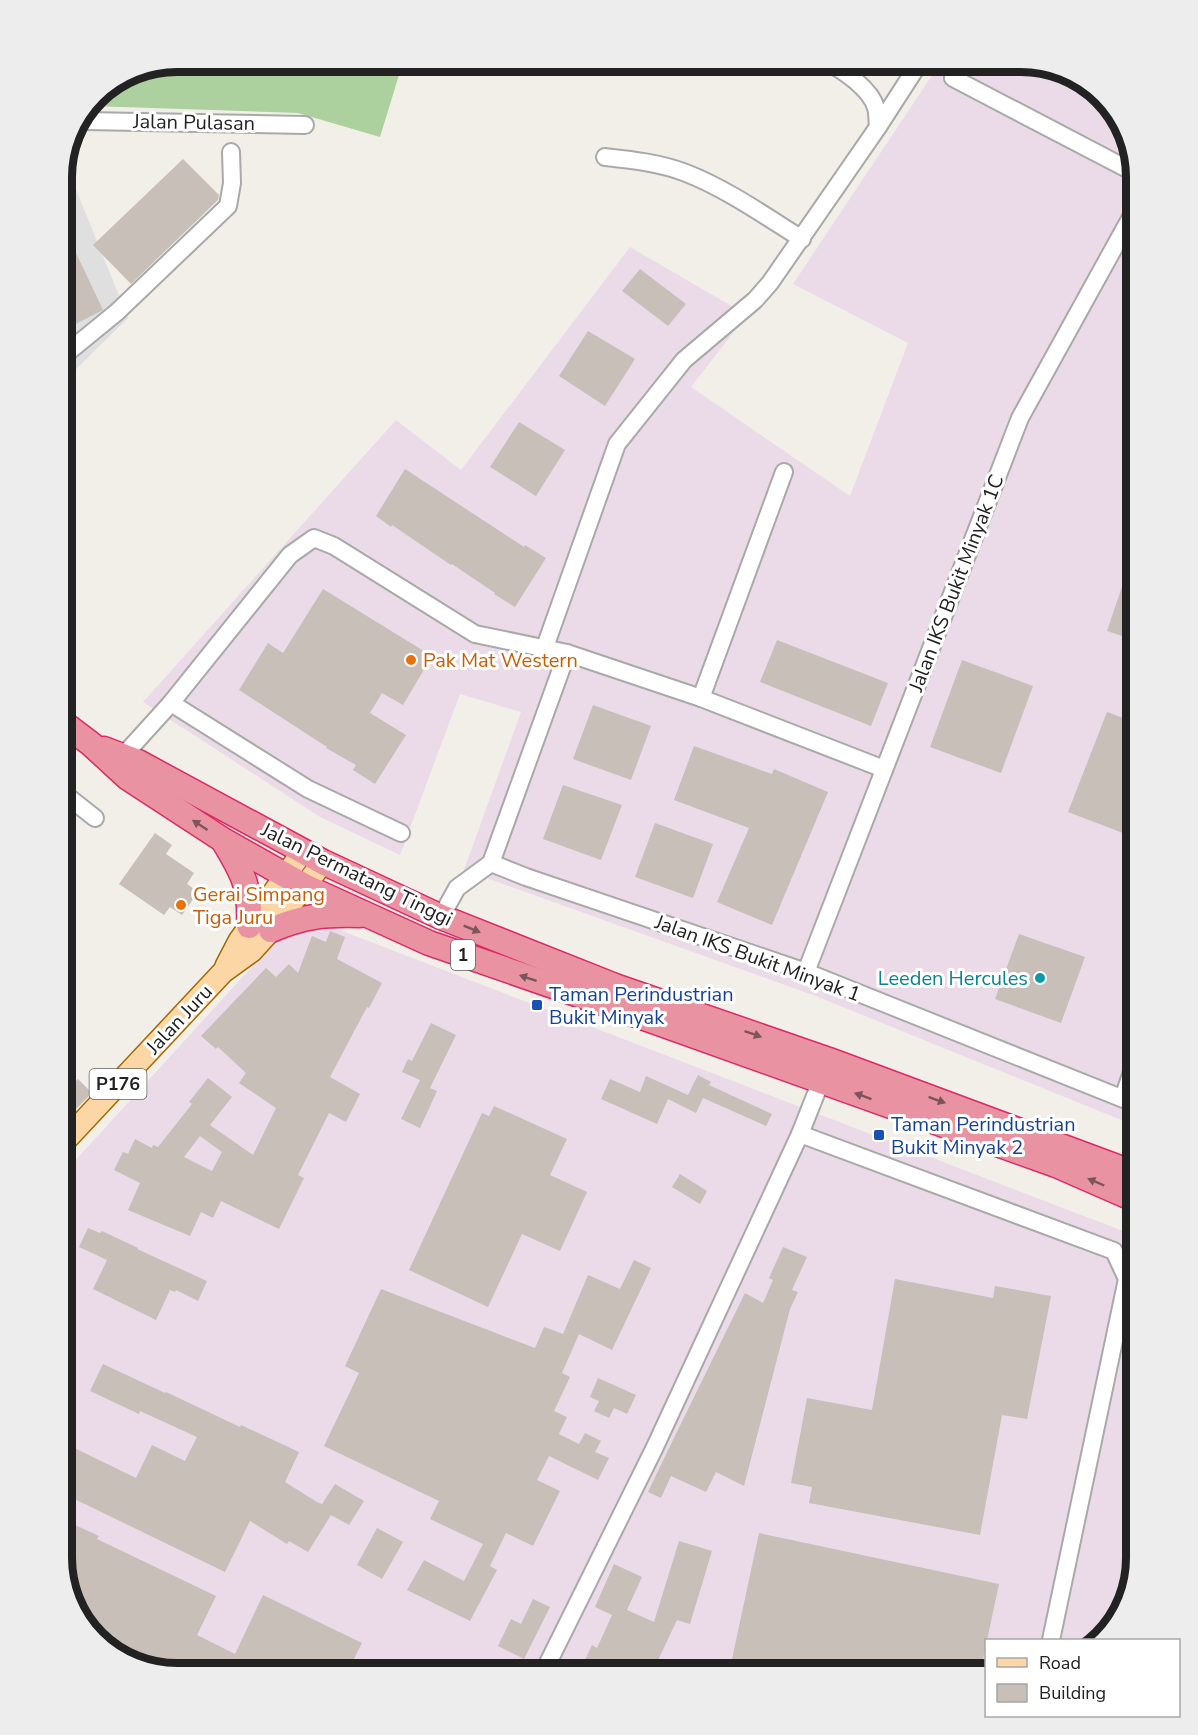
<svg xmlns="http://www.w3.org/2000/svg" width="1198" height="1735" viewBox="0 0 1198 1735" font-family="'Nunito Sans',sans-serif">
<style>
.residential{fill:#e0dfdf}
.industrial{fill:#ebdbe8}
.forest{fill:#add19e}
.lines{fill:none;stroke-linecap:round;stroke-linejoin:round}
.stream{stroke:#aad3df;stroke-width:4.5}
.building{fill:#c7bfb8;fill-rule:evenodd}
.minor-casing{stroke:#a9a9a9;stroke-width:20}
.major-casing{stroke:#a06b00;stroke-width:24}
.highway-casing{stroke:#dc2a67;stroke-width:27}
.minor{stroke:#fff;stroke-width:16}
.major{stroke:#fcd6a4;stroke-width:21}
.highway{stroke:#e892a2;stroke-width:24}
.oneway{fill:#7b545c}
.food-dot{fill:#e8710a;stroke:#fff;stroke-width:2}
.culture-dot{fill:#0f9aa8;stroke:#fff;stroke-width:2}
.transit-dot{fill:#1a4fb4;stroke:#fff;stroke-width:2}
.labels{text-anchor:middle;stroke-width:6;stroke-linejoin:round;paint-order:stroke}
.shield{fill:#fff;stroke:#646464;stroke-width:1.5}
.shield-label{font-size:18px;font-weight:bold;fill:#222}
.street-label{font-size:20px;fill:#222;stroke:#fff}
.food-label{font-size:20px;fill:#c56008;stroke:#fff;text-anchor:start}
.culture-label{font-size:20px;fill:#0d838f;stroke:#fff;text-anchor:end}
.transit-label{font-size:20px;fill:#164399;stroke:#fff;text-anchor:start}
.rim{fill:none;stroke:#222;stroke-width:8}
</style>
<rect width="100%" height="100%" fill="#f2efe9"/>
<!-- residential -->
<polygon class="residential" points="65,162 128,318 62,383 62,170"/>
<!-- industrial -->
<g class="industrial">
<polygon points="941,62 1028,62 1085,81 1121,120 1136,177 1136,1126 813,995 464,870 521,712 460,694 400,855 320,817 143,702 396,420 461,470 630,247 747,315 691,387 850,496 908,343 793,284"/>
<polygon points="332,927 1136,1236 1136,1558 1121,1616 1096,1640 986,1640 986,1673 170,1673 119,1658 77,1615 62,1558 62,1175 280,936"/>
</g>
<!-- forest -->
<polygon class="forest" points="177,62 403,62 380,137 298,113 91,106 96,95 133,70"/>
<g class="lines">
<!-- stream -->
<polyline class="stream" points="1119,1618 1136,1531"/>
</g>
<!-- building -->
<g class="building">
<polygon points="183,159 219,195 218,200 131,284 93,245"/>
<polygon points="62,223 103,310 62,331"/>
<polygon points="640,269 686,304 668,326 622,291"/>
<polygon points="588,331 635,359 605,406 559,376"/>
<polygon points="519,422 565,450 536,496 490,467"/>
<polygon points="405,469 524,547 525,545 546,558 515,607 494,594 495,593 452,564 451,565 392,525 391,527 376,516"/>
<polygon points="1134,551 1137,551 1137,641 1107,631"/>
<polygon points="323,589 432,656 403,705 382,693 370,713 406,735 375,784 353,770 356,765 326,748 327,747 239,690 268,643 283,653"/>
<polygon points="777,640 888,683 871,726 760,682"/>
<polygon points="962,660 1033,686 1001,773 930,747"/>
<polygon points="593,705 651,726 631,780 573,759"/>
<polygon points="1107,712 1137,723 1136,838 1068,812"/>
<polygon points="694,746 772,774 774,769 828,792 772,925 717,902 749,828 674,800"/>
<polygon points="563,785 622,805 601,860 543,839"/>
<polygon points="655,823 713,844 693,898 635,877"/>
<polygon points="155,833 172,845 166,854 194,873 187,884 198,892 182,915 170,907 164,915 119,884"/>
<path d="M 330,931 L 345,937 L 337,959 L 382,983 L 369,1008 L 367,1007 L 330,1077 L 360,1094 L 346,1122 L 329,1113 L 298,1175 L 304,1178 L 279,1229 L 221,1201 L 213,1218 L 201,1212 L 190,1236 L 128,1210 L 140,1183 L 114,1170 L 123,1152 L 128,1154 L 135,1139 L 152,1148 L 153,1145 L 158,1147 L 192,1104 L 189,1102 L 208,1078 L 232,1097 L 210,1125 L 253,1155 L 276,1108 L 239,1083 L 246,1073 L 218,1047 L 216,1049 L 201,1036 L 266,968 L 276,977 L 289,964 L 298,973 L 312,936 L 326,942 ZM 200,1136 L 222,1152 L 212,1171 L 184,1157 Z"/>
<polygon points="1019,934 1085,957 1061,1023 995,999"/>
<polygon points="431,1023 456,1035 430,1088 437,1091 420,1128 401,1119 420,1080 402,1072 408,1059 412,1061"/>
<polygon points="698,1075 711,1082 709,1085 772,1114 766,1126 703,1098 696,1113 668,1099 657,1124 601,1099 610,1079 640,1092 646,1076 688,1095"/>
<polygon points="78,1079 92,1093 76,1109 62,1094"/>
<polygon points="494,1106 567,1139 550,1175 587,1192 560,1251 522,1234 488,1307 409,1270 482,1113 489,1116"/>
<polygon points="680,1174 707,1191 700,1204 672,1187"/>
<polygon points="88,1228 100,1233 102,1231 138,1248 137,1249 207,1281 198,1301 176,1290 175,1292 170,1290 156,1320 93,1289 107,1260 79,1247"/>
<polygon points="783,1247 807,1257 792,1290 798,1292 790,1309 744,1486 716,1472 706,1492 671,1476 661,1498 648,1492 669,1448 745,1293 763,1303 773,1280 769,1278"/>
<polygon points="634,1260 651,1268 612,1350 579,1334 562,1373 570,1377 554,1411 567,1417 559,1434 579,1444 585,1433 601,1441 595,1452 609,1458 598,1480 549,1456 537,1480 560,1491 533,1546 506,1533 490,1566 497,1570 470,1621 407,1590 424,1560 464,1581 483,1544 430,1519 439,1501 324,1446 359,1373 345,1366 381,1289 535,1348 544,1327 563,1334 588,1275 620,1289"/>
<polygon points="895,1279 993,1298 995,1286 1051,1296 1027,1419 1002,1415 980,1535 809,1503 812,1487 791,1483 807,1398 872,1410"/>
<polygon points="103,1364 165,1393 166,1392 240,1427 241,1425 299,1452 285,1482 317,1502 322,1504 335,1484 364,1501 349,1525 331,1515 308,1552 289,1541 287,1544 250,1521 225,1572 62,1493 62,1442 136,1478 152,1445 185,1461 197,1437 140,1411 139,1414 90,1391"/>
<polygon points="598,1378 636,1395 627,1414 614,1408 609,1418 594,1411 599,1401 590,1397"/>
<polygon points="62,1519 99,1536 97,1539 216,1596 197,1635 235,1654 263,1595 362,1643 347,1673 199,1673 190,1669 188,1673 170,1673 119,1658 77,1615 62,1558"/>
<polygon points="377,1528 403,1542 382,1579 357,1565"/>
<polygon points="759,1533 999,1584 980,1673 729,1673"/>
<polygon points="679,1541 712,1551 690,1624 677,1620 652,1673 579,1673 592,1645 597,1648 612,1615 595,1607 614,1564 642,1577 627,1610 654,1622"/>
<polygon points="533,1599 550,1607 524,1659 498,1646 511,1619 521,1624"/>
</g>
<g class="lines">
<defs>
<g id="minor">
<path d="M 827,62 C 843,70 871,89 876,108 C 878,114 877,121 878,127"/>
<polyline points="953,78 1135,173"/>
<polyline points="84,121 305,125"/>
<path d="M 605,157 C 632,160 660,163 686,173 C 727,189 765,216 802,239"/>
<polyline points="62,357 117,312 228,206 232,183 231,152"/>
<polyline points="545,647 617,444 684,360 755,300 770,283 878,127 920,62"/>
<polyline points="701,698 784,472"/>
<polyline points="171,703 308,789 401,833"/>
<polyline points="123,756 171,703 290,555 314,538 334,546 475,634 567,653 701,698 884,769"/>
<polyline points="62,792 95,818"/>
<polyline points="491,863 526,877 806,972 1136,1104"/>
<polyline points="441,917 457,888 491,863 567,653"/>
<polyline points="806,972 1020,418 1136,208"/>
<polyline points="1123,1098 1136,1060"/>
<polyline points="800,1134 1114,1251 1127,1279 1051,1640"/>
<polyline points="543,1673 654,1449 800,1134 825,1071"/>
</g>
<g id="major">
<polyline points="226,966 239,941 303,851"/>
<polyline points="62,1144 223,972 252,951 271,930 323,862"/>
</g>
<g id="highway">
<polyline points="62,722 91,744 128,778 223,840 306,887 429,943 608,1005 1056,1165 1136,1200"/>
<polyline points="104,749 138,762 323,862 441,917 615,986 829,1060 1136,1174"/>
<path d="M 224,842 C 243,873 251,888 249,926"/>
<path d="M 271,930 C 304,916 324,914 360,915"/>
</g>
</defs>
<!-- minor casing -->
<use href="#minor" class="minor-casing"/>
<!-- major casing -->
<use href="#major" class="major-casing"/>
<!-- highway casing -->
<use href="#highway" class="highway-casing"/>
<!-- minor -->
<use href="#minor" class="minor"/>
<!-- major -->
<use href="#major" class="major"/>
<!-- highway -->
<use href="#highway" class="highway"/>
</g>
<!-- one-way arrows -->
<defs><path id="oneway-solid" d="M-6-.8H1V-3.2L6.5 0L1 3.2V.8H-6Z" transform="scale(1.5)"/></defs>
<g class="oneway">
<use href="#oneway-solid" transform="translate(200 825) rotate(-147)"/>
<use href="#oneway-solid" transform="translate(472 929) rotate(22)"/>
<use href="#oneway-solid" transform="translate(528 978) rotate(-162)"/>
<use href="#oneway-solid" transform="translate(753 1034) rotate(19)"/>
<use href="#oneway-solid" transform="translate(863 1096) rotate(-160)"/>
<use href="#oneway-solid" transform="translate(937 1100) rotate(20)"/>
<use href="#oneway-solid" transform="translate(1096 1182) rotate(-157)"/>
</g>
<!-- markers -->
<g class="food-dot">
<circle cx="411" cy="660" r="6"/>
<circle cx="181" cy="905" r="6"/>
</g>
<circle class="culture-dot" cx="1040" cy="978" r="6"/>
<g class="transit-dot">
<rect x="531" y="999" width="12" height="12" rx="3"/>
<rect x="873" y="1129" width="12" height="12" rx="3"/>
</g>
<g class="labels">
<!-- shield labels -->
<g class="shield">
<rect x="451" y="940" width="24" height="30" rx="4.5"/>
<rect x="89.5" y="1069" width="57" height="30" rx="4.5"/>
</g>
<g class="shield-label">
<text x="463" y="961">1</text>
<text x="118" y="1090">P176</text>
</g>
<!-- street labels -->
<g class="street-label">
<text transform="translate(194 122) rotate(1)" y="7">Jalan Pulasan</text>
<text transform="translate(956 583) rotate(-69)" y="7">Jalan IKS Bukit Minyak 1C</text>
<text transform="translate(357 874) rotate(26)" y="7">Jalan Permatang Tinggi</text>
<text transform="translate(758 958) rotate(20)" y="7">Jalan IKS Bukit Minyak 1</text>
<text transform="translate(179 1019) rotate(-47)" y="7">Jalan Juru</text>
</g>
<!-- food labels -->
<g class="food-label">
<text x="423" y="667">Pak Mat Western</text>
<text x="193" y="901">Gerai Simpang<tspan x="193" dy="23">Tiga Juru</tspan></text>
</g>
<!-- culture labels -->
<g class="culture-label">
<text x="1028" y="985">Leeden Hercules</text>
</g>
<!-- transit labels -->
<g class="transit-label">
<text x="549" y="1001">Taman Perindustrian<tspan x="549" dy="23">Bukit Minyak</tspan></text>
<text x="891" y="1131">Taman Perindustrian<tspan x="891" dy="23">Bukit Minyak 2</tspan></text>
</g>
</g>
<!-- crop -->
<path d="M0 0H1198V1735H0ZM177 72H1021A105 105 0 0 1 1126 177V1558A105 105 0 0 1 1021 1663H177A105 105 0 0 1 72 1558V177A105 105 0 0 1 177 72Z" fill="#ededed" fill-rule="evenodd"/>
<path class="rim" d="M177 72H1021A105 105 0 0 1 1126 177V1558A105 105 0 0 1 1021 1663H177A105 105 0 0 1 72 1558V177A105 105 0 0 1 177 72Z"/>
<!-- legend -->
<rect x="985" y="1639" width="195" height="78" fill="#ffffff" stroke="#a7a7a7" stroke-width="1.5"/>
<rect x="997" y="1658" width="30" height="9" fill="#fcd6a4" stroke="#a7a7a7" stroke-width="1.5"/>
<text x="1039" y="1669" font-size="18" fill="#222222">Road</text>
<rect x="997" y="1684" width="30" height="18" fill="#c7bfb8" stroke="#a7a7a7" stroke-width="1.5"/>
<text x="1039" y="1699" font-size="18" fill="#222222">Building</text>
</svg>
